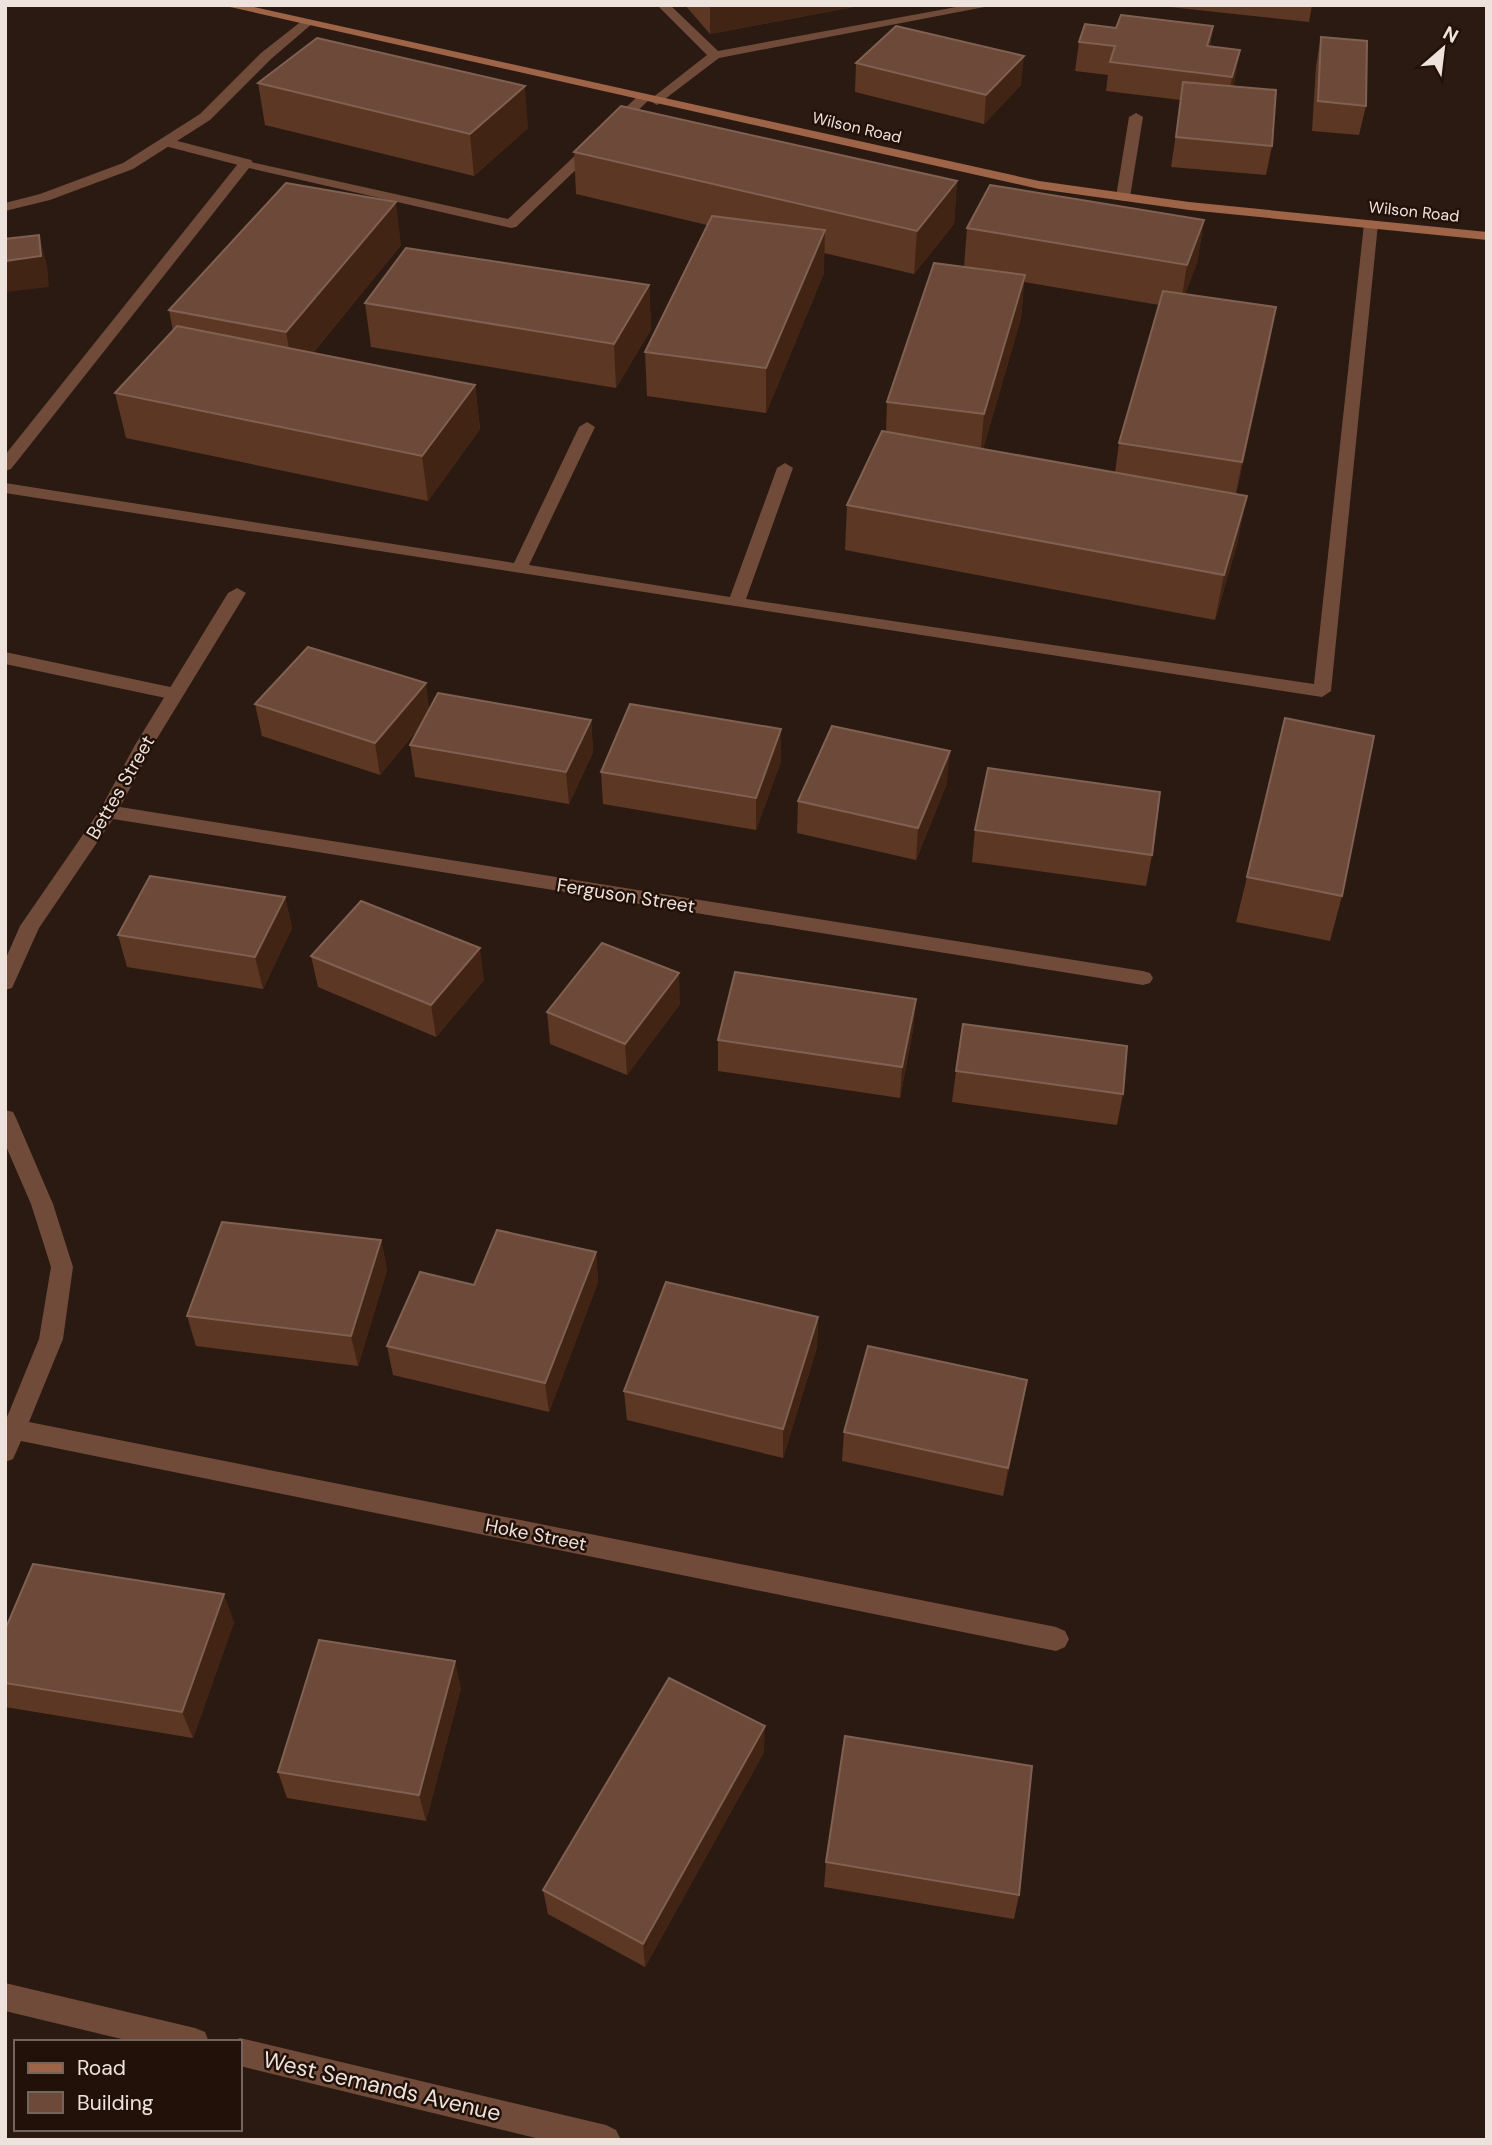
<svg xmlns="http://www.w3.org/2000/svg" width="1492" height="2145" viewBox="0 0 1492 2145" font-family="'DM Sans',sans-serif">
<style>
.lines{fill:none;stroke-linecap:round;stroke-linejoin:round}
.lane{fill:#704b3a;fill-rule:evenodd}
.street{fill:#704b3a;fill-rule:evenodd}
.secondary{fill:#9e6448;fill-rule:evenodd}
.wall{fill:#5c3724;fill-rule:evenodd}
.shaded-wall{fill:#422414}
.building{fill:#6c4938;stroke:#806151;stroke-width:2}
.labels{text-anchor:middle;stroke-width:5;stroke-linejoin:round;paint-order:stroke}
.far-street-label{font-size:16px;fill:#eee2dc;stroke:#211109}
.street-label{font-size:19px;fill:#eee2dc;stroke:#211109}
.near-street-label{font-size:23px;fill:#eee2dc;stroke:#211109}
</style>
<rect width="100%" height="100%" fill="#2b1a12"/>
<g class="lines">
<!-- lane -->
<g class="lane">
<polygon points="657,5 670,5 718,51 967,5 995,5 719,58 657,105 650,101 652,98 707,55"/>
<polygon points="1136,113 1143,117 1130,197 1123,201 1116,197 1129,117"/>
<polygon points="166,138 251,160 253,163 246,167 161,145 159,142"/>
<polygon points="5,652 175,688 184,694 175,700 5,664"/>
</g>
<!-- street -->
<g class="street">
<polygon points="303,20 313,23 271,59 210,120 133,169 50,200 5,211 5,203 40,194 123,163 200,114 261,53"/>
<polygon points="639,95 651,98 516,227 511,228 249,168 11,469 5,471 5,455 241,160 508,219"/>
<polygon points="1371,220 1378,224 1331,691 1322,697 5,493 5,483 514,563 579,427 587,422 595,427 529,565 730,597 777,468 785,463 793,468 746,599 1314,684 1364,224"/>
<polygon points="237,588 246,593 153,745 120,807 1143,971 1150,973 1153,978 1150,983 1143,985 113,819 39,928 12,988 5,990 5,960 20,926 100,810 135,745 228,593"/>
<polygon points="5,1110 13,1112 16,1118 53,1204 73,1267 63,1339 29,1422 1056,1627 1065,1631 1069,1639 1065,1647 1056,1651 21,1441 13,1459 5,1462 5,1422 39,1339 51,1267 31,1204 5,1144"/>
<polygon points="5,1983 195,2028 205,2032 209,2042 134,2042 5,2011"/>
<polygon points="240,2038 606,2125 616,2130 621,2140 544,2140 240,2066 240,2042 230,2042"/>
</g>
<!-- secondary -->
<polygon class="secondary" points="221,5 245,5 1039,181 1189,202 1487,232 1487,240 1189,210 1039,189"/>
</g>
<!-- wall -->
<g class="wall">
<polygon points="685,5 864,5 710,34"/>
<polygon points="1151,5 1312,5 1309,22"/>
<polygon points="1213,26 1210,47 1235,80 1233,86 1272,146 1266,175 1171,167 1181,100 1106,91 1108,75 1075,71 1079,42 1116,28"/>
<polygon points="1321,37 1366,106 1359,135 1312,131 1316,66"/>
<polygon points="856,63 1021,85 984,124 855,92"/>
<polygon points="258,83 528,128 474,176 265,125"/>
<polygon points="574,152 957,181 954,224 914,274 824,253 824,273 766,413 647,396 645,352 707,225 576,194"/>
<path d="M 1204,220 L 1197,263 L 1185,294 L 1276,307 L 1268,351 L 1236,494 L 1238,541 L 1215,620 L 845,550 L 847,505 L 886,432 L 887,402 L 964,267 L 967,228 ZM 1024,282 L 1159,305 L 1119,443 L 1115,473 L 983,449 L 1021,318 Z"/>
<polygon points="401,245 313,353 475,385 480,429 428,501 126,438 115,393 173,331 169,310"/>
<polygon points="649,285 651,329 616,388 371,347 365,303"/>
<polygon points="255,704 429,709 591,720 593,752 569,804 415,777 410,745 419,728 380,775 262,736"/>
<polygon points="781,761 756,830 603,804 601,772"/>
<polygon points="947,783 916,860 797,833 798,801"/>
<polygon points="975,830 1152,855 1146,886 972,862"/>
<polygon points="1247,877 1342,896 1330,941 1236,922"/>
<polygon points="285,897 292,928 263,989 127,967 118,935"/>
<polygon points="311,956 484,980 436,1037 318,987"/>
<polygon points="916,999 913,1030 900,1098 718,1071 718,1040"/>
<polygon points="680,1004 627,1075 550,1044 547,1012"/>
<polygon points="956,1071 1123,1094 1117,1125 952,1102"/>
<polygon points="381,1240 387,1270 358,1366 196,1346 187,1316"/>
<polygon points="596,1252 598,1282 549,1412 393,1375 387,1346 474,1285"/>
<polygon points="818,1317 817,1347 783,1458 627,1420 624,1391"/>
<polygon points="1022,1409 1003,1496 842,1461 844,1432"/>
<polygon points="234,1622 193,1738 5,1707 5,1630"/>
<polygon points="461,1688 426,1821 287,1798 278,1772"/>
<polygon points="764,1752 645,1967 548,1914 543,1890"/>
<polygon points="826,1862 1019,1895 1014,1919 824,1887"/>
</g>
<!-- shaded-wall -->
<g class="shaded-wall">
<polygon points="710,5 864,5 710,34"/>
<polygon points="1213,26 1208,55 1202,76 1207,46"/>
<polygon points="1240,50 1235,80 1227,106 1232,77"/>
<polygon points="1024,56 1021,85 984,124 986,95"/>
<polygon points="525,86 528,128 474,176 470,134"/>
<polygon points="957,181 954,224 914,274 917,231"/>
<polygon points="396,202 401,245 294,376 286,332"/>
<polygon points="1204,220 1197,263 1180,308 1187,265"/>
<polygon points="825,230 824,273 766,413 766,368"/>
<polygon points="39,235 47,265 49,287 5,292 5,261"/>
<polygon points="1025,275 1021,318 980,459 984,414"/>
<polygon points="649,285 651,329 616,388 614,344"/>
<polygon points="1276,307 1268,351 1233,507 1242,462"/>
<polygon points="475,385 480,429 428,501 422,456"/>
<polygon points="1247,496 1238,541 1215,620 1224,575"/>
<polygon points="426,683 430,715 380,775 375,743"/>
<polygon points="591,720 593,752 569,804 566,772"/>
<polygon points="781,729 781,761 756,830 756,798"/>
<polygon points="950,751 947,783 916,860 918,828"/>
<polygon points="285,897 292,928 263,989 255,957"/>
<polygon points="480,948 484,980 436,1037 431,1005"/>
<polygon points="679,973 680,1004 627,1075 625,1044"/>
<polygon points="916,999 913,1030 900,1098 902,1067"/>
<polygon points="381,1240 387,1270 358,1366 351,1336"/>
<polygon points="596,1252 598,1282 549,1412 545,1383"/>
<polygon points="818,1317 817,1347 783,1458 783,1429"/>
<polygon points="1027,1380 1022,1409 1003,1496 1008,1468"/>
<polygon points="224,1594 234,1622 193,1738 182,1712"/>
<polygon points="455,1661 461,1688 426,1821 419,1795"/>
<polygon points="765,1726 764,1752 645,1967 643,1944"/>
</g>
<!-- building -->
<g class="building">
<polygon points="1121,15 1213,26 1207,46 1240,50 1232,77 1110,62 1115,46 1079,42 1085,24 1116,28"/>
<polygon points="896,26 1024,56 986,95 856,63"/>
<polygon points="1321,37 1367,41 1366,106 1318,101"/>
<polygon points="317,38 525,86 470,134 258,83"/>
<polygon points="1183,82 1276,90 1272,146 1176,137"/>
<polygon points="621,106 957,181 917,231 574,152"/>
<polygon points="286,183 396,202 286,332 169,310"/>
<polygon points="990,185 1204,220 1187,265 967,228"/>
<polygon points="712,216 825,230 766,368 645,352"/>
<polygon points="39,235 41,256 5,261 5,239"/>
<polygon points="406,248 649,285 614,344 365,303"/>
<polygon points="934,263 1025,275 984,414 887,402"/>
<polygon points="1163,291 1276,307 1242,462 1119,443"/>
<polygon points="177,326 475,385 422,456 115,393"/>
<polygon points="882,431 1247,496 1224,575 847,505"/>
<polygon points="308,647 426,683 375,743 255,704"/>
<polygon points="438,693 591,720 566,772 410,745"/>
<polygon points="630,704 781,729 756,798 601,772"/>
<polygon points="1285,718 1374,736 1342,896 1247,877"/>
<polygon points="832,726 950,751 918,828 798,801"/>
<polygon points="988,768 1160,792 1152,855 975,830"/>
<polygon points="150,876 285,897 255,957 118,935"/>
<polygon points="361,901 480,948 431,1005 311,956"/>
<polygon points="602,943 679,973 625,1044 547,1012"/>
<polygon points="735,972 916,999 902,1067 718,1040"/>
<polygon points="963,1024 1127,1046 1123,1094 956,1071"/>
<polygon points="222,1222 381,1240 351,1336 187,1316"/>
<polygon points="497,1230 596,1252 545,1383 387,1346 420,1272 474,1285"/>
<polygon points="666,1282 818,1317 783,1429 624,1391"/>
<polygon points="868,1346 1027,1380 1008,1468 844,1432"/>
<polygon points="33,1564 224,1594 182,1712 5,1683 5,1630"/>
<polygon points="319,1640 455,1661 419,1795 278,1772"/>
<polygon points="669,1678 765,1726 643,1944 543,1890"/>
<polygon points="845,1736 1032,1766 1019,1895 826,1862"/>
</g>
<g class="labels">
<!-- far-street labels -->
<g class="far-street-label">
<text transform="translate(857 127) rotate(13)" y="6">Wilson Road</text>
<text transform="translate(1414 211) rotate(6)" y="6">Wilson Road</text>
</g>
<!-- street labels -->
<g class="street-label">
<text transform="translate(120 787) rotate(-60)" y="7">Bettes Street</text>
<text transform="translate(626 895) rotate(9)" y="7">Ferguson Street</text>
<text transform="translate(536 1534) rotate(11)" y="7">Hoke Street</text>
</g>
<!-- near-street labels -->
<g class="near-street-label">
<text transform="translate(382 2086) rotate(13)" y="8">West Semands Avenue</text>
</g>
</g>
<!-- border -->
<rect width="1492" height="2145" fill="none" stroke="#eee2dc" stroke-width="14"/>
<!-- legend -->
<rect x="14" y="2040" width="228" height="91" fill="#211109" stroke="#73655d" stroke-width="2"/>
<rect x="28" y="2063" width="35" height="10" fill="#9e6448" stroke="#73655d" stroke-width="2"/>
<text x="77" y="2075" font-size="21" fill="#eee2dc">Road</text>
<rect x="28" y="2092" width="35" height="21" fill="#6c4938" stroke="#73655d" stroke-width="2"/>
<text x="77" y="2110" font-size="21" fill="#eee2dc">Building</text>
<!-- north arrow -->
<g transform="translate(1443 49) rotate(28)" stroke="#211109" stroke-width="5" paint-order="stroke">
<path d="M0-5L12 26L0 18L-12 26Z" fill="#eee2dc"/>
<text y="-10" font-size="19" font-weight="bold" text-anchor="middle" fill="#eee2dc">N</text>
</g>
</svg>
